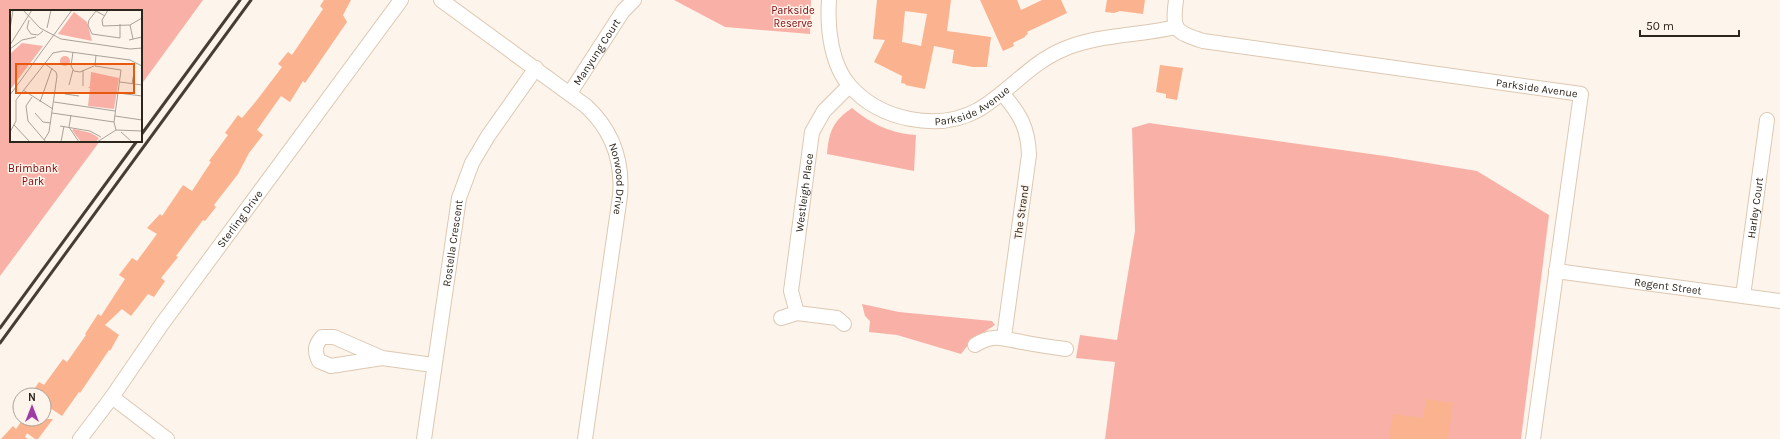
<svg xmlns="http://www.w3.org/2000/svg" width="1780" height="439" viewBox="0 0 1780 439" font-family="Karla,sans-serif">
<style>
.green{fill:#f9b1a7}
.building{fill:#fab38e;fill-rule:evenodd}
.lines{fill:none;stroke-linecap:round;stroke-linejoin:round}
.street-casing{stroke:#ddc8b2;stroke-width:16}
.street{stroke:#fff;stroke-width:14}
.rail{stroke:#463e35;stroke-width:3}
.labels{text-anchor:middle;stroke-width:3;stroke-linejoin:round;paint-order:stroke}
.park-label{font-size:11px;fill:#80040a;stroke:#fdf4eb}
.street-label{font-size:11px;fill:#2d261d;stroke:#fdf4eb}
.inset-road{fill:none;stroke:#aaa299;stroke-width:1}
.view{fill:#e8590c;fill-opacity:0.15;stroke:#e8590c;stroke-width:2}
.inset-edge{fill:none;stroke:#2d261d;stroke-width:2}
</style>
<rect width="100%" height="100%" fill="#fdf4eb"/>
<!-- green -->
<g class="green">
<polygon points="0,0 203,0 141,85 141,11 11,11 11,141 100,141 0,276"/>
<polygon points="674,0 811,0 810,34 725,27"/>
<path d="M 852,108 C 872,124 889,133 916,135 L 914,171 L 827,154 C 829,131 833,121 852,108 Z"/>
<polygon points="1149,123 1385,156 1477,171 1549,215 1521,439 1105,439 1115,362 1076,358 1080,335 1117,340 1135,231 1132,128"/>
<polygon points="862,304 899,312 992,321 995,325 972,340 961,354 897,335 869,332 870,321 865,316"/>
</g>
<!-- building -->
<g class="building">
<polygon points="324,0 351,0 343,15 347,22 305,83 303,81 290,102 281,96 257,130 263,135 249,153 238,174 214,205 216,207 205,221 203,220 176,256 178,257 161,278 165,281 154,297 148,294 131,316 122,309 105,325 119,335 110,351 109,350 80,393 79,392 62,416 44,404 44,395 30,395 39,382 44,385 63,359 67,362 86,335 85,334 98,314 101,316 125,279 119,275 132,258 137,261 157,234 147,228 160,214 162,216 183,185 192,191 211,162 209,161 228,135 225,133 238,115 242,118 257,100 282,67 278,64 288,52 292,55 323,9 320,6"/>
<path d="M 877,0 L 951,0 L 947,31 L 991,37 L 987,67 L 973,67 L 952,63 L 954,50 L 934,46 L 925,89 L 905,85 L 906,84 L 901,83 L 902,76 L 874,62 L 885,40 L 873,39 ZM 905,11 L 927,14 L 921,46 L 902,42 Z"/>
<polygon points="980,0 1017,0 1021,10 1042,0 1061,0 1067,13 1027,32 1028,34 1025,36 1025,37 1013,43 1014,46 1003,51"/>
<polygon points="1107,0 1145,0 1143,14 1120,11 1114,13 1105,12"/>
<polygon points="1160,65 1183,68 1177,100 1166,98 1166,94 1156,92"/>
<polygon points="1426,399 1453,403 1448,439 1389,439 1393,414 1423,418"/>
<polygon points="23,419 53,419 38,439 35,439 27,433 25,437 28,439 1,439 13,426 16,429"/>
</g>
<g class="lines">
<defs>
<g id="street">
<path id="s1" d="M 441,0 L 586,106 C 612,130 623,161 620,196 L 585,439"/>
<path id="s2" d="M 829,0 C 827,28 831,65 850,86 C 880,120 938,132 978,110 C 1009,92 1030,63 1064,49 C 1100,34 1138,36 1176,27"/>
<path id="s3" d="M 1176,0 C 1172,30 1175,32 1203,41 L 1581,94 L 1533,439"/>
<path id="s4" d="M 570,93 L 623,11 L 634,0"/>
<path d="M 1002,93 C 1020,114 1028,127 1029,155 L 1004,337"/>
<path id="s5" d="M 1556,271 L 1780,301"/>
<path id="s6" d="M 1743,296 L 1767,120"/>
<path id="s7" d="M 797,313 L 791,291 L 812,132 L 824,111 L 849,86"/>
<polyline points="781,318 797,313 837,318 844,324"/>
<path d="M 975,345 C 993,333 1003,339 1022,342 C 1037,345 1051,347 1066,349"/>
<path d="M 382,358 L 331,366 L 319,361 C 314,351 315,345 322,337 L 334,337 L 382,358 L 433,365"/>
<polyline points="112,397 167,439"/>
<path id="s8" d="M 80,439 L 112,397 L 162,324 L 401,0"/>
<path id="s9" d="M 424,439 L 459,198 L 472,163 L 488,136 L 536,68"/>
</g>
</defs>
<!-- street casing -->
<use href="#street" class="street-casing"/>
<!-- street -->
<use href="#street" class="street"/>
<!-- rail -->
<g class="rail">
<polyline points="141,135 240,0"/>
<polyline points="0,328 137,141"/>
<polyline points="0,343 251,0"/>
</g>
</g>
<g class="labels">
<!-- park labels -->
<g class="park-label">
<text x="793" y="14">Parkside<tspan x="793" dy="13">Reserve</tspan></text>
<text x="33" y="172">Brimbank<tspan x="33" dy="13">Park</tspan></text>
</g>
<!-- street labels -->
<g class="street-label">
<text dy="4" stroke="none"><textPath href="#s4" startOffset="49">Manyung Court</textPath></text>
<text dy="4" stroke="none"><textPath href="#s3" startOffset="395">Parkside Avenue</textPath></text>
<text dy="4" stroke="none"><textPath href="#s2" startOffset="226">Parkside Avenue</textPath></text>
<text dy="4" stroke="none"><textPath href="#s1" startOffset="262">Norwood Drive</textPath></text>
<text dy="4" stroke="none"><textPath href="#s7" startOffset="122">Westleigh Place</textPath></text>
<text dy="4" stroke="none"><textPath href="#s6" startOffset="89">Harley Court</textPath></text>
<text transform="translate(1021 212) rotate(-82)" y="4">The Strand</text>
<text dy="4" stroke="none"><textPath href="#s8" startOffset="272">Sterling Drive</textPath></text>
<text dy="4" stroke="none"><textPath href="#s9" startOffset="198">Rostella Crescent</textPath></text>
<text dy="4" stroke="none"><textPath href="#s5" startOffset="113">Regent Street</textPath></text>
</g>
</g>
<!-- overview -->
<g transform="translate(10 10)">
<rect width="132" height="132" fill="#fdf4eb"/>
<path d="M 64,2 L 77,12 L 82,31 L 48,24 ZM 12,33 L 33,36 L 0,80 L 0,44 ZM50 51a5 5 0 1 1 10 0a5 5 0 1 1-10 0ZM 81,62 L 109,68 L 104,99 L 78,96 L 80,78 L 78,78 L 80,76 ZM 64,119 L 81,123 L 89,128 L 86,132 L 71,132 L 62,120 Z" fill="#f9b1a7"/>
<path class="inset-road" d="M 13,0 L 30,18 L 51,29 L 120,39 L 132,38M 98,0 L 92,10 L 93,16 L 120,15 L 132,8M 95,6 L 86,1 L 79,10 L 78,15 L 82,24 L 110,28 L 110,14M 19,10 L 17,18 L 21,24 L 28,25 L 33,21M 120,15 L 123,29M 37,18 L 41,0M 0,19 L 3,0M 119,30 L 132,27M 0,35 L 22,0M 0,39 L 12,30 L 26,27M 63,42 L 61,56 L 64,61 L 70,62 L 84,56M 86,45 L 85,56 L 111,60 L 104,112 L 106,120M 34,53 L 46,62 L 47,66 L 39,122 L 34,130M 73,60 L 73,76M 110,72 L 132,75M 122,74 L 124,62M 59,75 L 63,60M 13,80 L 43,99M 108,83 L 132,86M 55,84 L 69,86M 0,85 L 62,0M 22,87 L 16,96 L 18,111 L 36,132M 30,92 L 42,58M 44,92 L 105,101M 25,103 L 33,112 L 41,113M 42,103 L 104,112M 105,106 L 132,110M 4,115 L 20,132M 50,116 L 80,121 L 91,127M 59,117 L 69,132M 59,117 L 61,105M 0,122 L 6,111 L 6,90 L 43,43 L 53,41 L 120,50 L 132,56M 111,122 L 122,132M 51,132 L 54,116M 87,132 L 106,120 L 132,121"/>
<path class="view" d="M 6,54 L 124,54 L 124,83 L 6,83 Z"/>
<rect width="132" height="132" class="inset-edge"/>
</g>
<!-- north arrow -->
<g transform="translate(32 407)"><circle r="19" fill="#fdf4eb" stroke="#aaa299"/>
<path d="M0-3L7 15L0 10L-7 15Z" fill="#9e3da5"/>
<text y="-6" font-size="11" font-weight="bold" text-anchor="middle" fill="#2d261d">N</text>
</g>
<!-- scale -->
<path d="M1640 30v6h99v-6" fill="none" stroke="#2d261d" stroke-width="2"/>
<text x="1646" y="30" font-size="12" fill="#2d261d" stroke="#fdf4eb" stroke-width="3" paint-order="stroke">50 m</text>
</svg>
